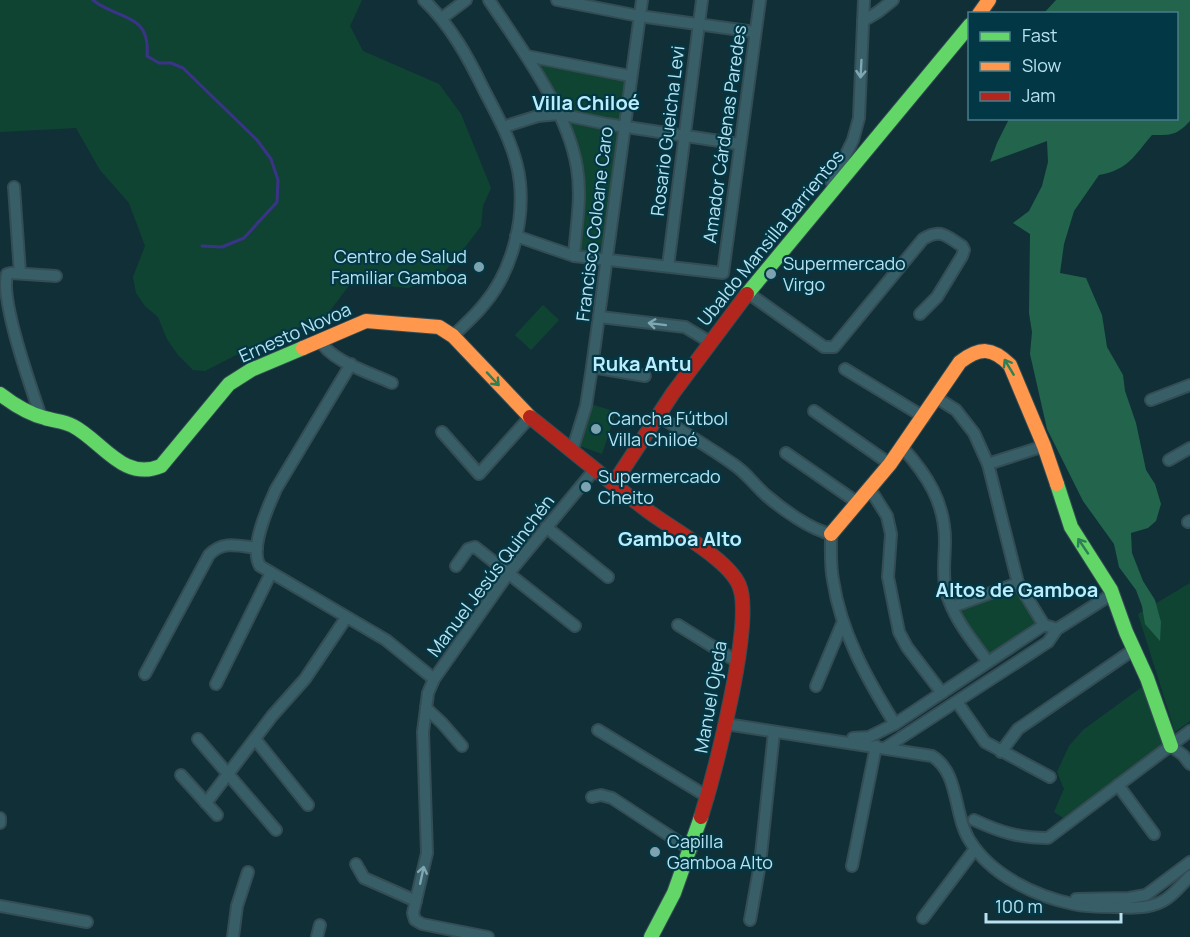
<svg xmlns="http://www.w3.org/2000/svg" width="1190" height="937" viewBox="0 0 1190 937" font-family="Manrope,sans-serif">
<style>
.green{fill:#104432}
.forest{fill:#23654c}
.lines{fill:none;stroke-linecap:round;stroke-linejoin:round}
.stream{stroke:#3a3489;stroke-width:3}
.street-casing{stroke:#344c53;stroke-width:14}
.fast-casing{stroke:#344c53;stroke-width:16}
.slow-casing{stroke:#344c53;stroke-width:16}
.jam-casing{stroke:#344c53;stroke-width:16}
.street{stroke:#385f68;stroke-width:10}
.fast{stroke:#63d668;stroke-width:14}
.slow{stroke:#ff974d;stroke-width:14}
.jam{stroke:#b3261e;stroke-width:14}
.oneway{stroke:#7fa7b3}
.oneway2{stroke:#2e7f55}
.poi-dot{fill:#7ea3b0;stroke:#023846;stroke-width:2}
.labels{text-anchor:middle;stroke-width:4.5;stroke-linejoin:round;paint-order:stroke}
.street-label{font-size:18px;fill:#b9e2f1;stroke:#023846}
.poi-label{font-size:18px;fill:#b9e2f1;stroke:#023846;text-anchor:start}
.neighbourhood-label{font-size:20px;font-weight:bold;fill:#baedfe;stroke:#023846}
</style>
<rect width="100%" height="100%" fill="#112f37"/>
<!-- green -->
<g class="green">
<polygon points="0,0 362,0 350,26 363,51 439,84 461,114 491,188 483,206 481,226 460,254 439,278 408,288 378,285 372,272 354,279 323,320 277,334 205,371 193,370 178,355 167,339 158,317 145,306 136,293 133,277 145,246 129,203 100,170 76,128 0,132"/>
<polygon points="529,58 629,76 605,258 575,255 576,154"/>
<polygon points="543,305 559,320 531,350 515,335"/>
<polygon points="591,404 616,412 602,454 577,445"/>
<polygon points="1190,583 1190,721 1175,732 1138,614"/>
<polygon points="1015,588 1037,624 988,657 956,609"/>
<polygon points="1146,684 1168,745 1068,821 1054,812 1064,789 1057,772 1069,746 1083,730"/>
</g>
<!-- forest -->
<path class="forest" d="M 1056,0 L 1190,0 L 1190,121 C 1176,136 1171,135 1152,135 C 1134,156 1128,170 1099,175 L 1074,211 L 1064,244 L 1060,273 L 1086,278 L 1102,315 L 1107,347 L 1123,375 L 1125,391 L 1136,423 L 1146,470 L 1155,484 L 1161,504 L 1156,521 L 1148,528 L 1131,533 L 1132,553 L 1143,581 L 1155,600 L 1161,622 L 1160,641 L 1145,624 L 1142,606 L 1136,590 L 1119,567 L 1114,544 L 1083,501 L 1047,429 L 1030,354 L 1032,332 L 1029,313 L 1030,234 L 1013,223 L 1029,211 L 1042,186 L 1048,162 L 1047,141 L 990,162 L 997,143 L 1009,119 L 1176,118 L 1176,14 L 1044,13 Z"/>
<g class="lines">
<!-- stream -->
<path class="stream" d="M 93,0 C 117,20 151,12 147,56 L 159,63 L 171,63 L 183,68 L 257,140 L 271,159 L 278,180 L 277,202 L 244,238 L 222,247 L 202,246"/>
<defs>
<g id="street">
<path d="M 424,0 C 451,26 468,57 484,90 C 499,119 517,150 520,183 C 524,224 511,272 485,303 C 476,315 464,325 453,336"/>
<path d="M 489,0 C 521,48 568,111 577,168 C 582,197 576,227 574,256"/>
<polyline points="557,0 639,16 755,32"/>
<polyline points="442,18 466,0"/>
<polyline points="863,21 878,12 893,0"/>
<polyline points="527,56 630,76"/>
<polyline points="503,127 538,116 559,114 607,124 739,144"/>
<polyline points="832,183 853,140 859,118 864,0"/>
<polyline points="14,187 20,273"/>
<polyline points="516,236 574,256 723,273 760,0"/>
<polyline points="668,266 702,0"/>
<path d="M 748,293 L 824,347 L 834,347 L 923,239 C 941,228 946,236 962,246 L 964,250 L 962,256 L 937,297 L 920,314"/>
<polyline points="600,317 685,327 710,342"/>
<path d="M 320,340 C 330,361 371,373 392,383"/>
<path d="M 351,364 L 276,489 C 268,507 249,548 260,566 L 386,640 L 434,679"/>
<polyline points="592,367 645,376"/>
<polyline points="845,369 924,417"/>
<polyline points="937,398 956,410 974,433 988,464 1018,583 1044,625 1057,629"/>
<polyline points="1151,400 1190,385"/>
<polyline points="814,411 890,464"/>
<path d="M 659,416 C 683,432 709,447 733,464 C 747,473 755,486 767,496 C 782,509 811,530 831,534 C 831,549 830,565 833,580 C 841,633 867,679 895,724"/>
<path d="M 41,417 C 31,387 0,301 7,274 L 11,273 L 56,276"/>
<polyline points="442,432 479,474 530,417"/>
<path d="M 902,447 C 927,475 945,502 945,541 C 945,557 942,575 946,591 C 953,618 972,640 988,662"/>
<polyline points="572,451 586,406 592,367 642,0"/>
<polyline points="786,453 858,503"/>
<polyline points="1169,460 1190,448"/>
<polyline points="988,464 1044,446"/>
<polyline points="870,489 887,516 891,534 888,577 899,632 907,647 942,693"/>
<polyline points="1188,522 1190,521"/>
<polyline points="546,527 608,577"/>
<polyline points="456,566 468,549 475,547 575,626"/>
<polyline points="952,607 1018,583"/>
<polyline points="678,625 736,661"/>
<path d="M 145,674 L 209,555 C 223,540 239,546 257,548"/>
<polyline points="216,684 271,573"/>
<polyline points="816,686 842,624"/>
<polyline points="957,702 985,742 1050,777"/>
<polyline points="426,708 442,723 462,746"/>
<path d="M 726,724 L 932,756 C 960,773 953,815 970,841 C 991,875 1035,896 1073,904 C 1086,907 1100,907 1114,907 C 1129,908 1149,909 1163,901 C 1173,896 1182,884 1190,876"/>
<polyline points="598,730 708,797"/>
<polyline points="853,738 869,737 895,724 1044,625"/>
<polyline points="198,739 276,830"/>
<polyline points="255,739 308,805"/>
<polyline points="1171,746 1183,755 1190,764"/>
<polyline points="885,748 1048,642 1057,629 1109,596 1113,596"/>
<polyline points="1001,752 1018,729 1133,650"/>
<polyline points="181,775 217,815"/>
<polyline points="1118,785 1154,834"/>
<polyline points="592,797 601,795 612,798 691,850"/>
<polyline points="206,803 272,716 305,679 346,618"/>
<polyline points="0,818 0,823"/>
<path d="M 974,820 C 1000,832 1019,838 1048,838 L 1190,731"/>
<polyline points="356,864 364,878 416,901"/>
<polyline points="852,866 876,746"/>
<polyline points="1076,899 1129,898 1146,895 1190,862"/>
<polyline points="0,906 87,922"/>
<polyline points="923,918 975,849"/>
<polyline points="750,920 760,864 774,732"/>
<polyline points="233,937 237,906 248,872"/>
<polyline points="317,937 320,925"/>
<polyline points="488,937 422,924 415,920 413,913 427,853 423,732 428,693 434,679 508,574 595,469"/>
</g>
<g id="fast">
<polyline points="747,294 970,25"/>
<path d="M 0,394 C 13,404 29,414 45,418 C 54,421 64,421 73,426 C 102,441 123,482 161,466 L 229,384 L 251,370 L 303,348"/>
<polyline points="1057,484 1071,527 1111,590 1126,632 1147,678 1171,746"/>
<polyline points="651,937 674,893 701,817"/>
</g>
<g id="slow">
<polyline points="979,14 989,0"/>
<polyline points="303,348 366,321 439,327 453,336 530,417"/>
<path d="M 831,534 L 890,464 L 960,362 C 980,347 992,347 1010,365 L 1044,446 L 1057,484"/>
</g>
<g id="jam">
<path d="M 530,417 C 569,448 608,481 648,511 C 672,529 728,559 739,585 C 755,620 714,775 701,817"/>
<polyline points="614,483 673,393 747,294"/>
</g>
</defs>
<!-- street casing -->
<use href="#street" class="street-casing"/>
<!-- fast casing -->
<use href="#fast" class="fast-casing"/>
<!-- slow casing -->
<use href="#slow" class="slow-casing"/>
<!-- jam casing -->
<use href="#jam" class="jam-casing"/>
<!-- street -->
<use href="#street" class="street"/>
<!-- fast -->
<use href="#fast" class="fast"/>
<!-- slow -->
<use href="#slow" class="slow"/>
<!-- jam -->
<use href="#jam" class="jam"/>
</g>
<!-- one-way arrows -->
<defs><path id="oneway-shaft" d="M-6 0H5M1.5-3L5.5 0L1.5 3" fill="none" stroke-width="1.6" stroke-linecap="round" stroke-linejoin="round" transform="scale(1.5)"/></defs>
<g class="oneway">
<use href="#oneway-shaft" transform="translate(861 69) rotate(93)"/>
<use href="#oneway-shaft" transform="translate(657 324) rotate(-173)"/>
<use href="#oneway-shaft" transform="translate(422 875) rotate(-78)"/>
</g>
<g class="oneway2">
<use href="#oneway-shaft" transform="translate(1009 367) rotate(-121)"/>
<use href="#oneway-shaft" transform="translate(493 379) rotate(47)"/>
<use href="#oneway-shaft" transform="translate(1083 546) rotate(-124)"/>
</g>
<!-- markers -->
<g class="poi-dot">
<circle cx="479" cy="267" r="6"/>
<circle cx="771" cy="274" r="6"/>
<circle cx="596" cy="429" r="6"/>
<circle cx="586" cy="487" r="6"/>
<circle cx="655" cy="852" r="6"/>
</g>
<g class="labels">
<!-- street labels -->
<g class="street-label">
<text transform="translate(668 131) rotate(-83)" y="6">Rosario Gueicha Levi</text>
<text transform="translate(725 134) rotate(-82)" y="6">Amador Cárdenas Paredes</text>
<text transform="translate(595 224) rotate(-83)" y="6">Francisco Coloane Caro</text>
<text transform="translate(771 238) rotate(-51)" y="6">Ubaldo Mansilla Barrientos</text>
<text transform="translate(295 333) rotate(-24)" y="6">Ernesto Novoa</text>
<text transform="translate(491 576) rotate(-53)" y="6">Manuel Jesús Quinchén</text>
<text transform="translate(711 697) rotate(-80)" y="6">Manuel Ojeda</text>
</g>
<!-- poi labels -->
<g class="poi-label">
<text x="467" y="263" text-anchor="end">Centro de Salud<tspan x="467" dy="21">Familiar Gamboa</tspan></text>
<text x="783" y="270">Supermercado<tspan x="783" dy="21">Virgo</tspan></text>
<text x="608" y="425">Cancha Fútbol<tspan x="608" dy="21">Villa Chiloé</tspan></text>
<text x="598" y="483">Supermercado<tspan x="598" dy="21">Cheito</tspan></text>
<text x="667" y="848">Capilla<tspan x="667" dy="21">Gamboa Alto</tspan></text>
</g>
<!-- neighbourhood labels -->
<g class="neighbourhood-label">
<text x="586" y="110">Villa Chiloé</text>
<text x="642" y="371">Ruka Antu</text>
<text x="680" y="546">Gamboa Alto</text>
<text x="1017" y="597">Altos de Gamboa</text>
</g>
</g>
<!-- legend -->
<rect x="968" y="12" width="210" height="108" fill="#023846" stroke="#4b7c8a" stroke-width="1.5"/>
<rect x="980" y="32" width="30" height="9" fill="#63d668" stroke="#4b7c8a" stroke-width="1.5"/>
<text x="1022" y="42" font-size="18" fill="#b9e2f1">Fast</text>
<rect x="980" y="62" width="30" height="9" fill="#ff974d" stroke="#4b7c8a" stroke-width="1.5"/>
<text x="1022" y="72" font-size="18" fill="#b9e2f1">Slow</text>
<rect x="980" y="92" width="30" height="9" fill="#b3261e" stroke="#4b7c8a" stroke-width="1.5"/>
<text x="1022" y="102" font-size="18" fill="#b9e2f1">Jam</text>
<!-- scale -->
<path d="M986 913v9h135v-9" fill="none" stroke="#b9e2f1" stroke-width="3"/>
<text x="995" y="913" font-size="18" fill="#b9e2f1" stroke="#023846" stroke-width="4.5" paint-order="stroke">100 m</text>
</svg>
